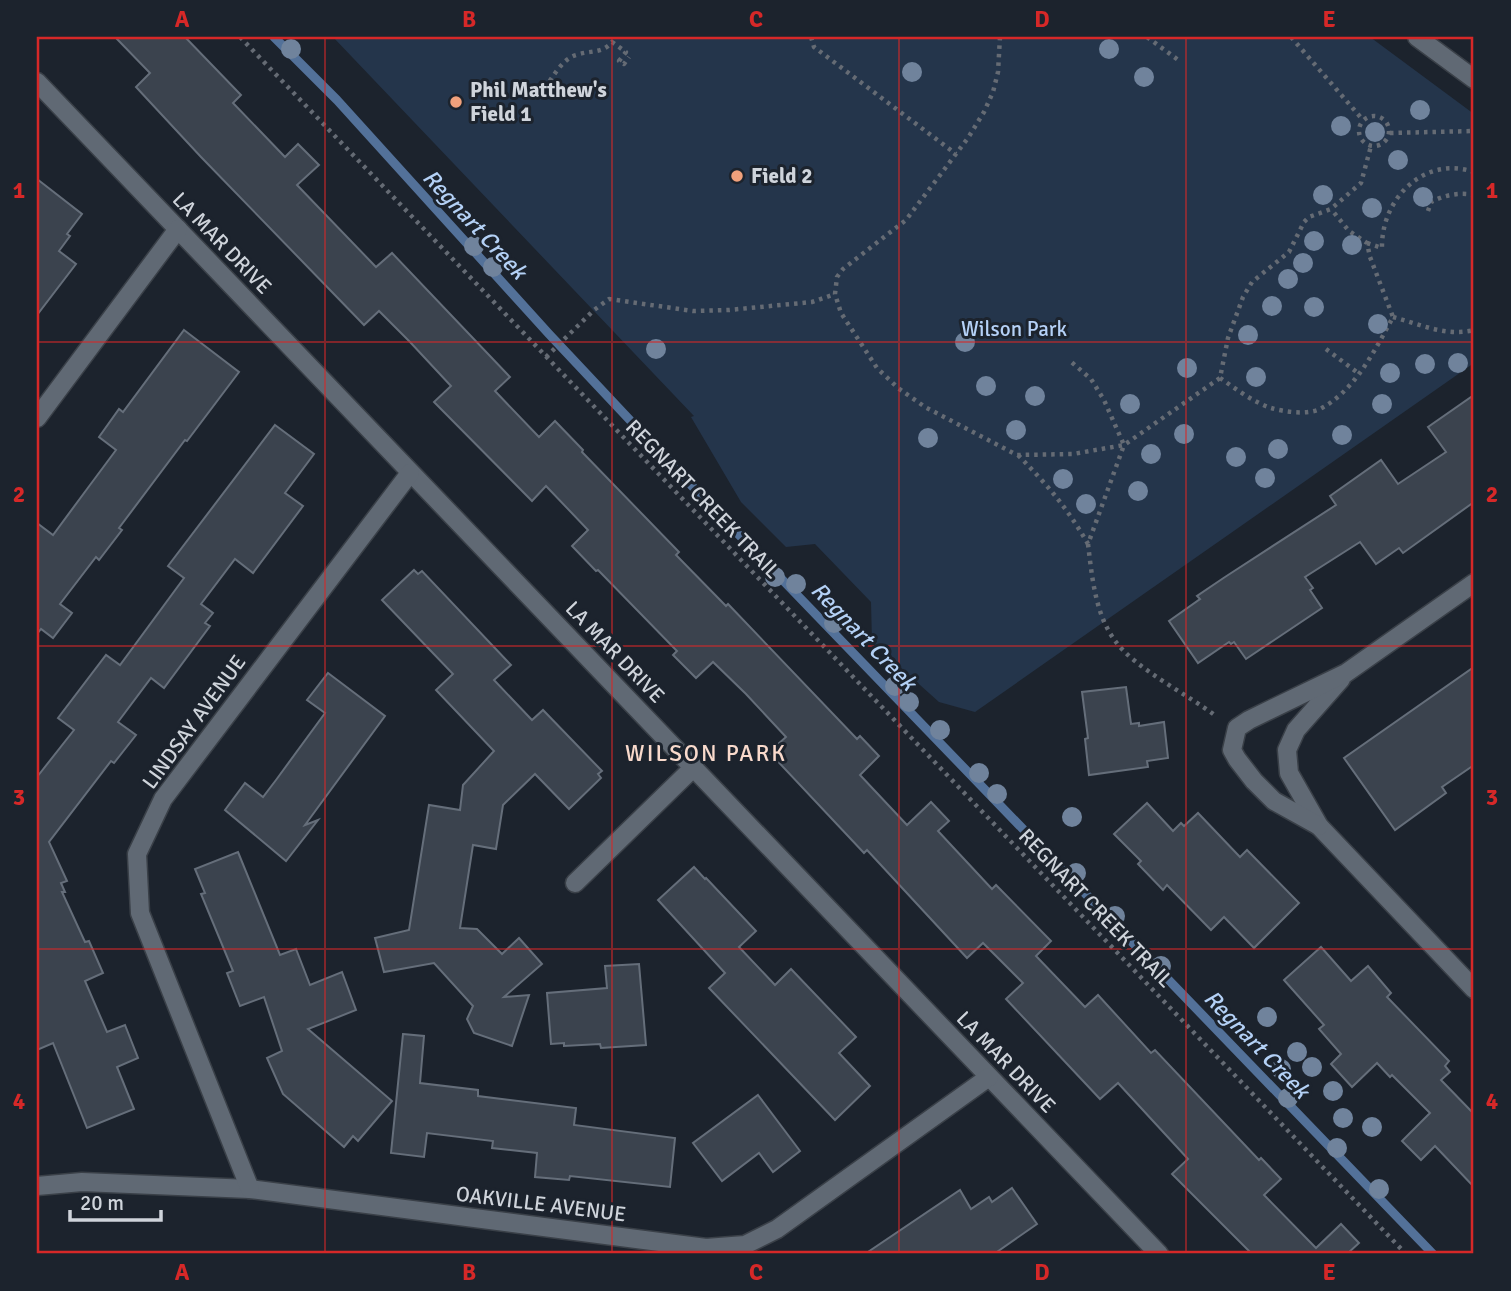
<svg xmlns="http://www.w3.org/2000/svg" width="1511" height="1291" viewBox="0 0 1511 1291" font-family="Signika,sans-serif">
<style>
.green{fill:#24354b}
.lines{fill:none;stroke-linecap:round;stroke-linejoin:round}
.stream{stroke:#537199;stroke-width:9}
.building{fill:#3b434e;stroke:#656e7a;stroke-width:2}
.street-casing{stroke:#3a4048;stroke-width:21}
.path{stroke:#656b74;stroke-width:4.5;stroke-dasharray:3.5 5;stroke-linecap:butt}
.street{stroke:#606974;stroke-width:18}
.tree{fill:#70839c}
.grid{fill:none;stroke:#d62828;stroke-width:2;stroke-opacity:0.55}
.poi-dot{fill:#f1a17c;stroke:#1c232d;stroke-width:2.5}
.labels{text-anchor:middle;stroke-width:6;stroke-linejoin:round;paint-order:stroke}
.poi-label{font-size:21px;font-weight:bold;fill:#cfd4db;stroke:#1c232d;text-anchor:start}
.street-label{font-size:21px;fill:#cfd4db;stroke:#1c232d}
.park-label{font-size:21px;fill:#b5d1f7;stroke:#1c232d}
.water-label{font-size:23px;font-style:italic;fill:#b4d1f6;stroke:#1c232d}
.neighbourhood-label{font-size:23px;letter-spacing:2px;fill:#f9dacc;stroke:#1c232d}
.neatline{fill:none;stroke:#d62828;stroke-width:2.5}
.grid-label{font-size:23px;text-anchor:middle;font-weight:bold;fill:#d62828}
</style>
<rect width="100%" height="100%" fill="#1c232d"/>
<!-- green -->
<polygon class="green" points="333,37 1370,37 1474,114 1474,363 975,712 939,702 872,642 871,602 815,544 786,547 741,502 691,417 694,416"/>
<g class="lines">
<!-- stream -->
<polyline class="stream" points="274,37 337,100 549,334 690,484 1433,1254"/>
</g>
<!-- building -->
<g class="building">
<polygon points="115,37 185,37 241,95 233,103 285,157 298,144 319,165 297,185 376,267 392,253 510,377 495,391 539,437 555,421 583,450 582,452 679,552 676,555 726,606 728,604 857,739 860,736 879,756 860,775 907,825 931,802 949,821 938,831 992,889 996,885 1051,941 1036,956 1085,1007 1098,995 1151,1053 1155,1050 1259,1160 1261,1158 1281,1179 1264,1195 1316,1248 1341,1224 1359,1243 1347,1254 1252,1254 1172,1174 1188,1159 1118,1083 1100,1099 1006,999 1023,983 983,943 967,958 867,850 864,853 769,752 786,737 746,694 713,662 696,678 673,655 677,651 598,570 596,571 572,546 588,530 546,486 532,501 434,402 451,386 410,342 379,311 364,325 201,157 136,87 150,73"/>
<polygon points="37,179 82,214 67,234 70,236 59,251 76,264 37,315"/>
<polygon points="184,330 239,372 187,441 185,440 119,528 122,530 99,560 96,557 60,604 72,613 53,638 41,629 37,634 37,523 53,535 90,485 116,450 99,437 119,409 123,412"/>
<polygon points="1474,395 1474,502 1403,553 1399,548 1376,564 1360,542 1305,577 1313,588 1310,590 1322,608 1246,659 1234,642 1231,644 1229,642 1198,663 1169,621 1200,599 1197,596 1225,577 1336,505 1330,496 1381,460 1398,484 1446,452 1428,427"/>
<polygon points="275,425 314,454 285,493 303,506 253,573 235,559 201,604 213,613 205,623 210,626 164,688 151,678 118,722 136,735 114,763 111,761 49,842 67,881 61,883 65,892 62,892 85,942 89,941 103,973 85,981 107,1032 125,1025 138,1058 117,1067 134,1109 87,1128 53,1043 37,1050 37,777 74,730 58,718 106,655 120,665 184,578 168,566"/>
<polygon points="414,570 418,574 422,571 511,665 494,680 532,720 543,710 602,771 598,774 601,778 569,809 535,774 503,805 496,849 473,845 460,928 477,929 502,954 519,938 542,964 504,997 529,995 512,1046 474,1033 467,1019 473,1006 434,963 384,972 375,938 409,930 429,805 460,810 463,785 494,751 436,690 453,674 382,600"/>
<polygon points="1474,667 1474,765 1442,787 1446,793 1395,830 1344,758"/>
<polygon points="328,673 385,716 305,825 318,820 286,861 225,810 245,783 263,797 276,780 325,713 307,700"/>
<polygon points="1126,687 1131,724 1139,723 1139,726 1164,722 1168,758 1147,761 1148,767 1089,775 1085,739 1088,738 1082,692"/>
<polygon points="1147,803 1173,831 1181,823 1184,826 1198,813 1240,857 1247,850 1299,903 1254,948 1224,917 1211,930 1167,885 1163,890 1138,864 1141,861 1114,834"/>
<polygon points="238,852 280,955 296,949 310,985 342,972 356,1010 308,1029 392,1101 358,1141 353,1136 344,1147 283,1094 267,1058 282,1051 264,997 240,1006 227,973 233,971 201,894 205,893 195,869"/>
<polygon points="694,867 705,879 706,878 756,931 739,947 775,985 791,969 856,1037 839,1053 870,1086 835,1120 709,988 725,973 658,900"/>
<polygon points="1321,947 1351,981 1368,966 1391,993 1387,997 1449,1061 1445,1066 1450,1072 1441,1080 1474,1114 1474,1187 1435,1146 1421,1160 1402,1141 1430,1113 1392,1075 1390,1077 1377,1063 1352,1087 1331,1064 1341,1054 1319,1029 1324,1025 1284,980"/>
<polygon points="639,964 646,1045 601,1048 600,1044 564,1046 564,1043 551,1044 547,993 607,988 605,966"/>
<polygon points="403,1034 424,1036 420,1083 478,1090 478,1096 576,1108 574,1125 675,1138 670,1187 570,1176 569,1180 535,1177 537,1153 492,1148 493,1141 427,1133 424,1157 391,1153"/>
<polygon points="758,1095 800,1151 773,1172 759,1153 722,1181 693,1143"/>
<polygon points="1012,1188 1037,1224 994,1254 865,1254 960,1190 971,1209 989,1197 992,1202"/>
</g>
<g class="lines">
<defs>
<g id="street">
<polyline points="1417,37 1474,79"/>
<polyline points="37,82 1159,1254"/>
<polyline points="37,418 178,229"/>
<polyline points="1341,679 1296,730 1287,750 1289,773 1319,826 1474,989"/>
<polyline points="1319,826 1274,801 1254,781 1237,759 1232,750 1237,728 1249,720 1346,673 1474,583"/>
<polyline points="575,883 694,767"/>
<polyline points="37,1186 82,1182 250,1189 706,1248 745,1245 777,1229 989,1077"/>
<polyline points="250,1189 140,913 137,854 163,799 410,473"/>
</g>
</defs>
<!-- street casing -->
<use href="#street" class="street-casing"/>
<!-- path -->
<g class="path">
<polyline points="240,37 1406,1254"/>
<polyline points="811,37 814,47 956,154"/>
<polyline points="1000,37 998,72 993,92 984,112 968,138 906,220 843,269 837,277 835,294 841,313 877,368 898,388 925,407 1017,455 1073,454 1124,445 1220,378 1228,338 1243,297 1252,282 1289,252 1304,222 1309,217 1331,209 1361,183 1371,146"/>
<polyline points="1147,37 1181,62"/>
<polyline points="1291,37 1363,120"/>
<path d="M 545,88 C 553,77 562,59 576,55 C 590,50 602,54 612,42 L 626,52 L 619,61 L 624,64 L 629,57"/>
<circle cx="1374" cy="131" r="15"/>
<polyline points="1390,133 1474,131"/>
<path d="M 1428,211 L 1431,202 C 1444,195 1460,192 1474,195"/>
<path d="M 1367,243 L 1382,248 C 1381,199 1424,155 1474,172"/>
<path d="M 1393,317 C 1419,324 1446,337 1474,330"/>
<polyline points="1326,349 1358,373"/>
<polyline points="546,357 594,310 609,299 693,311 729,310 812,302 835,294"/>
<path d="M 1220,378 C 1236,389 1253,402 1271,408 C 1285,412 1307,415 1320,409 C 1355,391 1375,350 1393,317 L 1370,257 L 1367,243 L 1349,231 L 1331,209"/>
<path d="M 1018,455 C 1048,486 1066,506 1088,544 L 1124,445 L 1104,400 L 1091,379 L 1069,360"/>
<path d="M 1088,544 C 1092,576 1095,615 1116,642 C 1135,668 1188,695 1216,716"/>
</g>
<!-- street -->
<use href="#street" class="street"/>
</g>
<!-- trees -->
<g class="tree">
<circle cx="291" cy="49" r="10"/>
<circle cx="1109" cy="49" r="10"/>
<circle cx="912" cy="72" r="10"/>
<circle cx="1144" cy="77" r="10"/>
<circle cx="1420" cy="110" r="10"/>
<circle cx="1341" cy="126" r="10"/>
<circle cx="1375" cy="132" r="10"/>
<circle cx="1398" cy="160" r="10"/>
<circle cx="1323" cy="195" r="10"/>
<circle cx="1423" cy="197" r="10"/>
<circle cx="1372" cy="208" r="10"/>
<circle cx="1314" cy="241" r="10"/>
<circle cx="1352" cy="245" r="10"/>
<circle cx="474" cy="246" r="10"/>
<circle cx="1303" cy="263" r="10"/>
<circle cx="493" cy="267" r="10"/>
<circle cx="1288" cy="279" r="10"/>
<circle cx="1272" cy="306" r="10"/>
<circle cx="1314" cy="307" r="10"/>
<circle cx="1378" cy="324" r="10"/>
<circle cx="1248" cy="335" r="10"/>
<circle cx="965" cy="342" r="10"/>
<circle cx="656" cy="349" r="10"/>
<circle cx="1458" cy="363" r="10"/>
<circle cx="1425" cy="364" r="10"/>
<circle cx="1187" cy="368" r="10"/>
<circle cx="1390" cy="373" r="10"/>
<circle cx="1256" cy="377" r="10"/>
<circle cx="986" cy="386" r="10"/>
<circle cx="1035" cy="396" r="10"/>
<circle cx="1130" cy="404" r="10"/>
<circle cx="1382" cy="404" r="10"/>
<circle cx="1016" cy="430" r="10"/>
<circle cx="1184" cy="434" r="10"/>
<circle cx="1342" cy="435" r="10"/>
<circle cx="928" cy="438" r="10"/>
<circle cx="1278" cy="449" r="10"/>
<circle cx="1151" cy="454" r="10"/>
<circle cx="1236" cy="457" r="10"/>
<circle cx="1265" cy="478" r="10"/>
<circle cx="1063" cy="479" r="10"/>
<circle cx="1138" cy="491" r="10"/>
<circle cx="1086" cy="504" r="10"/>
<circle cx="775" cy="577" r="10"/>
<circle cx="796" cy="584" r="10"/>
<circle cx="834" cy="623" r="10"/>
<circle cx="895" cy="686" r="10"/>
<circle cx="909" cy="702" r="10"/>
<circle cx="940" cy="730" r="10"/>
<circle cx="979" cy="773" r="10"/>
<circle cx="997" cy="794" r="10"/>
<circle cx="1072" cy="817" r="10"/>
<circle cx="1076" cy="873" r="10"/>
<circle cx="1115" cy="916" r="10"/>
<circle cx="1161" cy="966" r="10"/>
<circle cx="1267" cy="1017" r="10"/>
<circle cx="1297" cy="1052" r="10"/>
<circle cx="1312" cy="1067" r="10"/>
<circle cx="1281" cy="1069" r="10"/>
<circle cx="1333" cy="1091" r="10"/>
<circle cx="1288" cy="1098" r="10"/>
<circle cx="1343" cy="1118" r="10"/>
<circle cx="1372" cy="1127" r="10"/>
<circle cx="1337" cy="1148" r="10"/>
<circle cx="1379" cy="1189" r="10"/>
</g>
<!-- grid -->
<path class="grid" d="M 325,37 L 325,1254M 612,37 L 612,1254M 899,37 L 899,1254M 1186,37 L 1186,1254M 37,342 L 1474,342M 37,646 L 1474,646M 37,949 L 1474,949"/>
<!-- markers -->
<g class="poi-dot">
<circle cx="456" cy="102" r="7"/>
<circle cx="737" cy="176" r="7"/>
</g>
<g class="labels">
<!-- poi labels -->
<g class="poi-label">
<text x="470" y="97">Phil Matthew's<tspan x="470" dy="24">Field 1</tspan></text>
<text x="751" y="183">Field 2</text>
</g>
<!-- street labels -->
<g class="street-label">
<text transform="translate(222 243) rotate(46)" y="7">LA MAR DRIVE</text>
<text transform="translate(703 499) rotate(46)" y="7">REGNART CREEK TRAIL</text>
<text transform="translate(615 652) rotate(46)" y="7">LA MAR DRIVE</text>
<text transform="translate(194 722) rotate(-54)" y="7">LINDSAY AVENUE</text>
<text transform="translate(1096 908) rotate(46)" y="7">REGNART CREEK TRAIL</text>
<text transform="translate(1006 1062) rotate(46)" y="7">LA MAR DRIVE</text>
<text transform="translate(541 1204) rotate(7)" y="7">OAKVILLE AVENUE</text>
</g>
<!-- park labels -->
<g class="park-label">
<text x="1014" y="336">Wilson Park</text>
</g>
<!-- water labels -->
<g class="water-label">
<text transform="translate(475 224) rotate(47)" y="8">Regnart Creek</text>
<text transform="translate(864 636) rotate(46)" y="8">Regnart Creek</text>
<text transform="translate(1257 1044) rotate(46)" y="8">Regnart Creek</text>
</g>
<!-- neighbourhood labels -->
<g class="neighbourhood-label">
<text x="706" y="761">WILSON PARK</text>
</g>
</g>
<!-- border -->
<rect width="1511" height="1291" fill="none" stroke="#1c232d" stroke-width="77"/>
<!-- scale -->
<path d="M70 1210v10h91v-10" fill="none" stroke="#cfd4db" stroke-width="3.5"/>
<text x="80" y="1210" font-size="21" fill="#cfd4db" stroke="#1c232d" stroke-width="5" paint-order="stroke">20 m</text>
<rect x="38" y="38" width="1434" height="1214" class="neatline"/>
<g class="grid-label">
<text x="182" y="27">A</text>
<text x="469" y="27">B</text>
<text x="756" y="27">C</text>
<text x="1042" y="27">D</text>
<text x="1329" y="27">E</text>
<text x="19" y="198">1</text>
<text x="1492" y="198">1</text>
<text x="19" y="502">2</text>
<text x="1492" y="502">2</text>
<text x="19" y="805">3</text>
<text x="1492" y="805">3</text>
<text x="19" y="1109">4</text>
<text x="1492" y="1109">4</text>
<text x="182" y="1280">A</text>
<text x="469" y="1280">B</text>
<text x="756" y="1280">C</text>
<text x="1042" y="1280">D</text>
<text x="1329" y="1280">E</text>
</g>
</svg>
